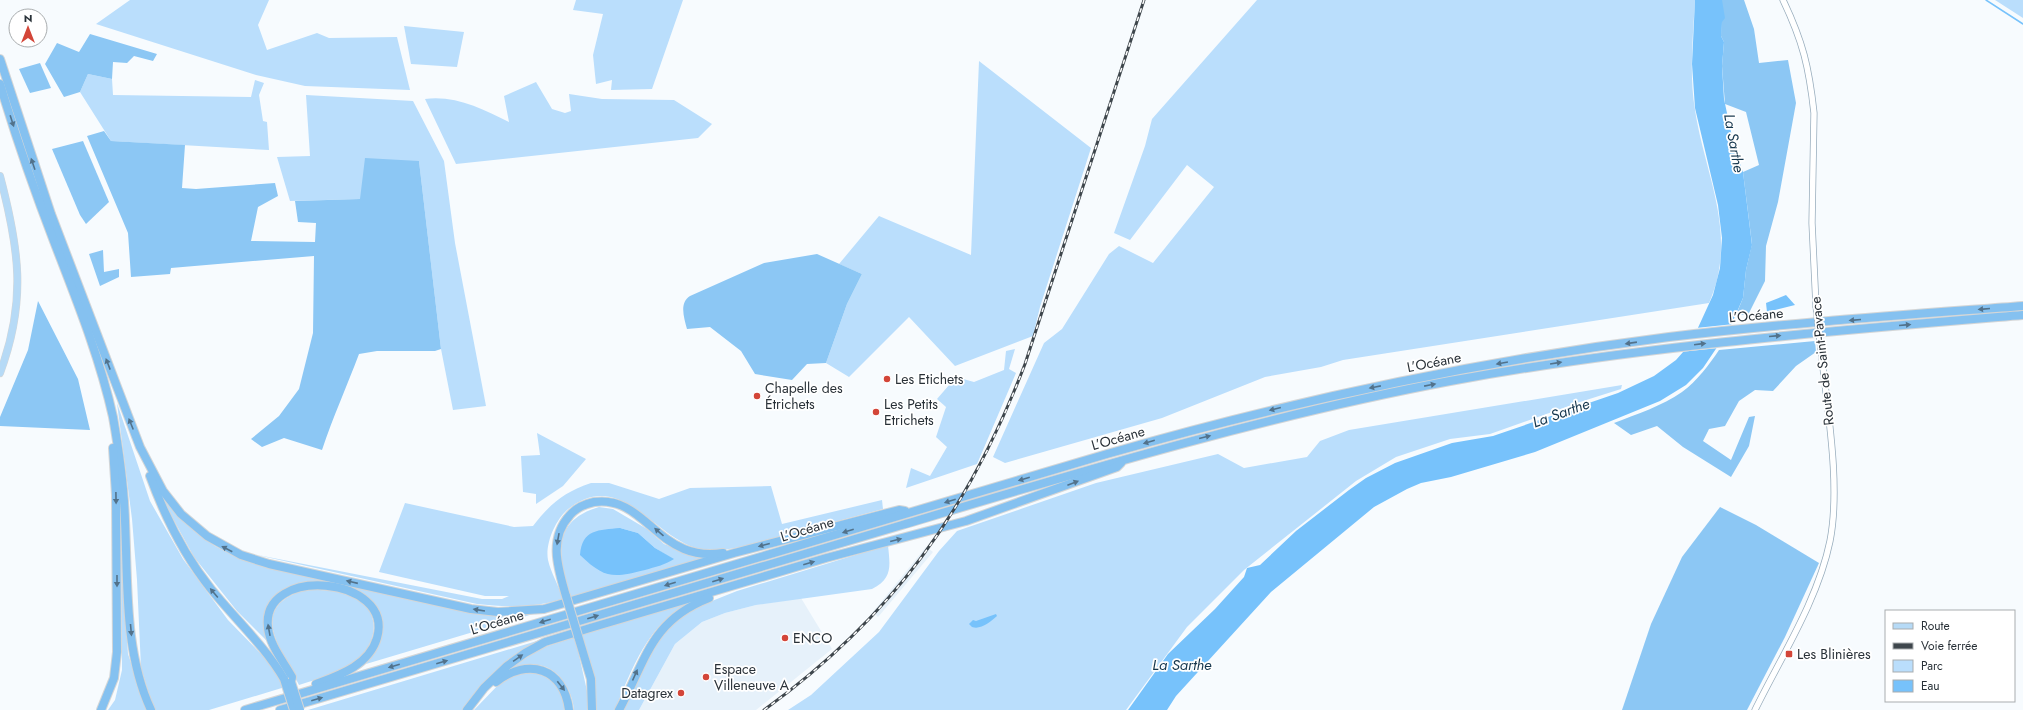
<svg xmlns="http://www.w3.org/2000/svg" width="2023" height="710" viewBox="0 0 2023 710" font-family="Jost,sans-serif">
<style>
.built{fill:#e6f1fa}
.green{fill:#badefc;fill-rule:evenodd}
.forest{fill:#8cc7f4}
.water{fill:#77c2fb}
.pier{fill:#f7fbfe}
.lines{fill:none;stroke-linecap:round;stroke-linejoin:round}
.stream{stroke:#77c2fb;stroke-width:1.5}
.minor-casing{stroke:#97acbc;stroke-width:7}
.major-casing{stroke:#d4d6d7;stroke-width:8}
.highway-casing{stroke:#d4d6d7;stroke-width:10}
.minor{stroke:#fff;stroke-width:5.5}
.major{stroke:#b6daf6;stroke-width:7}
.highway{stroke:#85c1f0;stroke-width:8}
.rail-casing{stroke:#3e464c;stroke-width:3}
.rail{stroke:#fff;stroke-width:1.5;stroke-dasharray:4.5;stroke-linecap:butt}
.minor-bridge-casing{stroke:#97acbc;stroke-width:7;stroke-linecap:butt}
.highway-bridge-casing{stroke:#d4d6d7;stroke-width:10;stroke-linecap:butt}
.minor-bridge{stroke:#fff;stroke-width:5.5}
.highway-bridge{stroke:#85c1f0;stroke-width:8}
.oneway{fill:#52728b}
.poi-dot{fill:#d34538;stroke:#fff;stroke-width:1.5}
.labels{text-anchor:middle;stroke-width:3.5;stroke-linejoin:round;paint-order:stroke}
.street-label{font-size:14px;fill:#293138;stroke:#fff}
.poi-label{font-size:14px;fill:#293138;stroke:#fff;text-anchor:start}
.water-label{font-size:15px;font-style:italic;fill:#15364d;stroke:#fff}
</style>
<rect width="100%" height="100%" fill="#f7fbfe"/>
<!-- built -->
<g class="built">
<polygon points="926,547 933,552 878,617 873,612"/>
<polygon points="801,598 832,649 756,710 639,710 675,644 702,622 725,613 756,605"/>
</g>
<!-- green -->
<g class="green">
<polygon points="130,0 269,0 258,25 267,50 317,33 329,38 397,37 410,90 305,86 256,75 96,24"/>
<polygon points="576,0 683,0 652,89 611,90 612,80 596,84 593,55 603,14 573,10"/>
<path d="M 1257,0 L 1695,0 C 1693,36 1689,74 1695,110 C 1705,176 1739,235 1709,303 L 1343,360 L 1321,367 L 1265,377 L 1162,418 L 1005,463 L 993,457 L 1044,343 L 1062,329 L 1109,254 L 1119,246 L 1153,263 L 1214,187 L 1187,165 L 1130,240 L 1114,233 L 1145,146 L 1152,119 Z"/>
<polygon points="1995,0 2023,0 2023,18"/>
<polygon points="404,26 464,32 457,67 411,64"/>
<polygon points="979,61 1091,148 1040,307 1033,336 955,366 909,317 849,377 826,363 847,304 862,274 839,264 879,216 971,255"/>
<polygon points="88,74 112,79 113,95 251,97 255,80 264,83 259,95 263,121 267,122 269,150 111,141 80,92"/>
<path d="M 536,82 L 552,109 L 565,113 L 571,111 L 569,94 L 602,99 L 674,100 L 712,124 L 698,138 L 456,164 L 425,99 C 455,95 483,109 509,122 L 504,96 Z"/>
<polygon points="306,95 413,101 444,161 455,243 486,406 453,410 441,349 419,161 361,199 290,201 277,157 310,156"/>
<polygon points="1015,349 1009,369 1016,373 977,464 906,488 911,468 930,476 947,447 936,437 946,407 937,399 956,377 974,382 1004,370 1006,351"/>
<polygon points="1622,385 1621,389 1580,402 1490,434 1450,439 1396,457 1356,481 1244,570 1187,627 1126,710 788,710 811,695 879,632 939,551 957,531 1096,483 1218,454 1244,468 1307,457 1320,441 1349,430"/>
<polygon points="117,403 150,501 183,559 228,620 262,655 282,680 285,687 209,710 154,710 141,668 137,580 132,519"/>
<polygon points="537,433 586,459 563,486 536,504 536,494 523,492 521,456 540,455"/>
<path d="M 591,483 L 609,483 L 659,499 L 690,488 L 771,486 L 782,524 L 882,500 L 883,509 C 848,518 813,528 778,537 C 756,543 732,551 709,550 C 658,549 624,463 567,510 C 555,521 545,544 548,560 C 551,573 559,586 563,599 C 535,608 506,607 477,604 L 253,554 L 482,599 L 502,599 L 509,596 L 485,596 L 379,572 L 405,503 L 514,527 L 533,526 C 550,504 564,492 591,483 Z"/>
<path d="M 160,495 L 193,530 L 215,546 L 233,555 L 274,568 L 494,615 L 519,615 L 543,611 L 366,664 C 428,585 287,557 266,610 C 261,621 265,632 268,642 L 237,611 L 194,557 Z"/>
<path d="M 599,507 L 613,509 L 647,529 L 664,544 L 703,559 L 570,599 C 560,559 548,522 599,507 ZM 620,528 L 638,533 L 655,548 L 674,560 Z"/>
<path d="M 888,545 C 890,566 893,578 872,589 L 756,605 L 725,613 L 702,622 L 675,644 L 639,710 L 622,710 L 656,642 L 671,625 L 692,609 L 737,591 Z"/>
<polygon points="121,547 128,654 147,710 108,710 115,700 122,670"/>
<path d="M 304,590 C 318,590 333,589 347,594 C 381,606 381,640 356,661 C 340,674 317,679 299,685 C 282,649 246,609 304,590 Z"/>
<path d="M 690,602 C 648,624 632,668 615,710 L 594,710 L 596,685 L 581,635 Z"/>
<polygon points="550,637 530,646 465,710 308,710"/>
<path d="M 575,637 L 587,691 L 587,710 L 574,710 C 573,691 558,667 538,665 C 527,664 516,668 505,671 L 542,648 Z"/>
<path d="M 535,672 C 559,683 559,686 567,710 L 474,710 L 501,682 L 517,673 Z"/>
</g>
<!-- forest -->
<g class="forest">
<polygon points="1722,0 1744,0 1754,29 1759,63 1788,60 1796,103 1778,202 1766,246 1765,281 1748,315 1736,315 1743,298 1746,270 1752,244 1743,172 1759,165 1746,112 1725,104 1722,66 1724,42 1721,36"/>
<polygon points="90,34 157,54 153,61 134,56 127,63 113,62 112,79 88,74 80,92 64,97 45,64 57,43 79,52"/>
<polygon points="40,63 51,88 30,93 19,69"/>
<path d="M 104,131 L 111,141 L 185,145 L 182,188 L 196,189 L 275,183 L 278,196 L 258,207 L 251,241 L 315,242 L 316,223 L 298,222 L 295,201 L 360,199 L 365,158 L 419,161 L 441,349 L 435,351 L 377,351 L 359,354 C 347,386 333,417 322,450 L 284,438 L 262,447 L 251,439 L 279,416 L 299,389 L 313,333 L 314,256 L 171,268 L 170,274 L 131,277 L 128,233 L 87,136 Z"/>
<polygon points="83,141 109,202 86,224 80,215 52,149"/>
<polygon points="103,250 104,272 119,269 119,277 100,286 89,254"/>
<path d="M 817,254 L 862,274 L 847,304 L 826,363 L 807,364 L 792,380 L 755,374 L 741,351 L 710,327 L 687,329 C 684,318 679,303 690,296 L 764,263 Z"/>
<polygon points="38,301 78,379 90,430 0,426 0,417 28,350"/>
<path d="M 1815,341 L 1816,352 L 1796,366 L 1773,391 L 1755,390 L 1739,401 L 1725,426 L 1709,429 L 1703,441 L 1731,460 L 1749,417 L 1755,416 L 1749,446 L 1731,477 L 1683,447 L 1657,426 L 1631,435 L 1614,423 C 1637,414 1662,406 1682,392 C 1697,381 1709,365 1719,350 Z"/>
<polygon points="1720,507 1756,525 1819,563 1785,637 1747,710 1622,710 1651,624 1682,557"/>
</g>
<!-- water -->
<g class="water">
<polygon points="1695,0 1722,0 1725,18 1722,22 1721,36 1724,42 1722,66 1724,99 1734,146 1743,172 1752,245 1746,270 1743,298 1730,328 1703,368 1686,385 1660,401 1535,452 1451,477 1421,483 1407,489 1374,507 1271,592 1176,696 1167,710 1128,710 1168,654 1215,609 1244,577 1247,568 1260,565 1296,531 1349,490 1366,478 1395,463 1452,443 1493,436 1618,393 1654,376 1676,360 1691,343 1713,295 1720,268 1722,238 1718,205 1695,108 1692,64"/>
<polygon points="1786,295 1795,305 1767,312 1766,303"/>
<path d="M 620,528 L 638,533 L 655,548 L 674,559 C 665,565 655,567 645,570 C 613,578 605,579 580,555 C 582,529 599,530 620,528 Z"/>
<path d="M 996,614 L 997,616 C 990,622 981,630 972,627 L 969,624 L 973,620 L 976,621 Z"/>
</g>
<!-- pier -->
<polygon class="pier" points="1734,324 1719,348 1680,352 1689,342 1696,328"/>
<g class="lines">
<!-- stream -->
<polyline class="stream" points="1986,0 2023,24"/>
<defs>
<g id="minor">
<path d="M 1783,0 C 1803,42 1809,67 1814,113 L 1812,223 L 1816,306"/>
<path d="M 1755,710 C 1781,657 1818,600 1830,541 C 1841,485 1827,408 1821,350"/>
</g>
<path id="major" d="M 0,176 C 19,248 27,301 0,373"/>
<g id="highway">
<polyline points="0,59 51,214 140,447 163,491 181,514 207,536 241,555 269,564 471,609 498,612 544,609 734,553 899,510 905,511"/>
<path d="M 0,84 C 16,138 35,192 55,244 C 77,301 100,358 113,417 C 119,451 124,486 125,521 C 128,584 124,652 151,710"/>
<path d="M 150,476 C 165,517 183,554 211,589 C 235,619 264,645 284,679"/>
<path d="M 566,596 C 558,568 548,539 570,515 C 576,508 585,504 594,502 C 634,496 651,536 684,549 C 696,554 710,555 723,553"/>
<polyline points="578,636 591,679 592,710"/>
<path d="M 291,682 L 292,677 C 284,662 270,646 268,628 C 260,564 395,576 377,638 C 369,665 340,675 316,684"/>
<path d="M 496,682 C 528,657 564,668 569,710"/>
<polyline points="101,710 114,678 117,652 116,495 113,448"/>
<path d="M 245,710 L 1107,454 C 1291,401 1479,361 1669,337 C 1787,323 1905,315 2023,306"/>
<path d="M 280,710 C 487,649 694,587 902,525 C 1083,471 1264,416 1450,381 C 1640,346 1831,331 2023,315"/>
<polyline points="467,710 484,688 507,666 525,653 545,642 590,628 826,558 966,521 1117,467 1121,463"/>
<path d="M 619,710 C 646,661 650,621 709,598"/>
</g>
</defs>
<!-- minor casing -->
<use href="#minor" class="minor-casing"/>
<!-- major casing -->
<use href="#major" class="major-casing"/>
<!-- highway casing -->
<use href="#highway" class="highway-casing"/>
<!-- minor -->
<use href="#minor" class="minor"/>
<!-- major -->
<use href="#major" class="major"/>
<!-- highway -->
<use href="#highway" class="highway"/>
<defs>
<path id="rail" d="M 764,710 C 891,618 969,511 1025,364 L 1144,0"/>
</defs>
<!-- rail casing -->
<use href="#rail" class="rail-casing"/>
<!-- rail -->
<use href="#rail" class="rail"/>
<defs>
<polyline id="minor-bridge" points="1816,306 1821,350"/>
<g id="highway-bridge">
<polyline points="566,596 578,636"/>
<polyline points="284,679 294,710"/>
<polyline points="291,682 300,710"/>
</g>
</defs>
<!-- minor-bridge casing -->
<use href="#minor-bridge" class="minor-bridge-casing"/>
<!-- highway-bridge casing -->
<use href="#highway-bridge" class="highway-bridge-casing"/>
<!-- minor-bridge -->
<use href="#minor-bridge" class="minor-bridge"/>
<!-- highway-bridge -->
<use href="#highway-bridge" class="highway-bridge"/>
</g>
<!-- one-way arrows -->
<defs><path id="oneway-solid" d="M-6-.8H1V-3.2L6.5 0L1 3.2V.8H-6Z"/></defs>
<g class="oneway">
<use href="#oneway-solid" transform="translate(12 121) rotate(72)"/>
<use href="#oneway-solid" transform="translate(33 164) rotate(-109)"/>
<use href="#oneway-solid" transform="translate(1984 309) rotate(175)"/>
<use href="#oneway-solid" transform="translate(1855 320) rotate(175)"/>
<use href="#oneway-solid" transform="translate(1905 325) rotate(-5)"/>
<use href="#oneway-solid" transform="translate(1775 336) rotate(-5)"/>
<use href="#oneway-solid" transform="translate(1631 343) rotate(172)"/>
<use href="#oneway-solid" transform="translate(1700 344) rotate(-7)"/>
<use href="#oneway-solid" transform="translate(1502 363) rotate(170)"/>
<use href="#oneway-solid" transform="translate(1556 363) rotate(-9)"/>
<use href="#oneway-solid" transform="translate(108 364) rotate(-111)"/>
<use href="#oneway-solid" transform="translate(1430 385) rotate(-11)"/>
<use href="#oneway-solid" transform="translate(1375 387) rotate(169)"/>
<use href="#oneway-solid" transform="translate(1275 409) rotate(166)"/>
<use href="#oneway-solid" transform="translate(131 424) rotate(-112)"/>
<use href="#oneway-solid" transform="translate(1205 437) rotate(-14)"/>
<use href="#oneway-solid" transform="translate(1149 442) rotate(164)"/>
<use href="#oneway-solid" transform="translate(1024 479) rotate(164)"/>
<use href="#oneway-solid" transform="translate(1073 483) rotate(-21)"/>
<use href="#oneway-solid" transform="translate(116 498) rotate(89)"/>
<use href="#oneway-solid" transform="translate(950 501) rotate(163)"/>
<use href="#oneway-solid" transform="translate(848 531) rotate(163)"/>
<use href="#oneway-solid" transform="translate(659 532) rotate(-139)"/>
<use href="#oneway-solid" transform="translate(558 539) rotate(100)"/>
<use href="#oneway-solid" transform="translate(896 540) rotate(-14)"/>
<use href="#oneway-solid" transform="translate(764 545) rotate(165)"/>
<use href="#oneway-solid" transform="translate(227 549) rotate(-152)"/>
<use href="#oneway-solid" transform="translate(809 563) rotate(-16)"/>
<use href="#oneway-solid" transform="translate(718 580) rotate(-17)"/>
<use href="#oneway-solid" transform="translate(117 581) rotate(90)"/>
<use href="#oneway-solid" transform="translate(352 582) rotate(-167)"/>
<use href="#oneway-solid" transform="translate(670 584) rotate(163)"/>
<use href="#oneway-solid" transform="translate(214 593) rotate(-130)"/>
<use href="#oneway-solid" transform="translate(479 610) rotate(-171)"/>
<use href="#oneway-solid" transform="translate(593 617) rotate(-17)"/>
<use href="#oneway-solid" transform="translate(545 621) rotate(163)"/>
<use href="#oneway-solid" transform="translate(131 630) rotate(85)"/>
<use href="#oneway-solid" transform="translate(269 630) rotate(-100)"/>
<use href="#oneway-solid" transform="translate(518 658) rotate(-35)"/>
<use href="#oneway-solid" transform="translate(442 662) rotate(-16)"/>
<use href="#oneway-solid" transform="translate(394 666) rotate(164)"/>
<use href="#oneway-solid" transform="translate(635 675) rotate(-66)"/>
<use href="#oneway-solid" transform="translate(561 686) rotate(52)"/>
<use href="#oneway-solid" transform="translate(317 699) rotate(-16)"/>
</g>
<!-- markers -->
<g class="poi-dot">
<circle cx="887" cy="379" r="4"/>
<circle cx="757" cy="396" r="4"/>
<circle cx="876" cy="412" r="4"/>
<circle cx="785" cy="638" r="4"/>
<rect x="1785" y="650" width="8" height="8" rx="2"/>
<circle cx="706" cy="677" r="4"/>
<circle cx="681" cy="693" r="4"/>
</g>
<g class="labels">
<!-- street labels -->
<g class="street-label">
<text transform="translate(1756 315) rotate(-5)" y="5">L’Océane</text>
<text transform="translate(1822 361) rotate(-96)" y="5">Route de Saint-Pavace</text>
<text transform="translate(1434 362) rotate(-11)" y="5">L’Océane</text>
<text transform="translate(1118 438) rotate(-16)" y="5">L’Océane</text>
<text transform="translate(807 529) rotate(-17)" y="5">L’Océane</text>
<text transform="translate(497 622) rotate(-17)" y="5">L’Océane</text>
</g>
<!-- poi labels -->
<g class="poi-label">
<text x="895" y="384">Les Etichets</text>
<text x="765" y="393">Chapelle des<tspan x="765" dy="16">Étrichets</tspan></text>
<text x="884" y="409">Les Petits<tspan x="884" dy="16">Etrichets</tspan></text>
<text x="793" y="643">ENCO</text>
<text x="1797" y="659">Les Blinières</text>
<text x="714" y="674">Espace<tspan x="714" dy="16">Villeneuve A</tspan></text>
<text x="673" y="698" text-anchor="end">Datagrex</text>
</g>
<!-- water labels -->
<g class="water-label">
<text transform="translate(1734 143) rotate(80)" y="5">La Sarthe</text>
<text transform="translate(1561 413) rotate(-20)" y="5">La Sarthe</text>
<text x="1182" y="670">La Sarthe</text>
</g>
</g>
<!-- legend -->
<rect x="1885" y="610" width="130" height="92" fill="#ffffff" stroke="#a9adaf"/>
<rect x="1893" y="623" width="20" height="6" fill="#b6daf6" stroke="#a9adaf"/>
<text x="1921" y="630" font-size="12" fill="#293138">Route</text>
<rect x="1893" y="643" width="20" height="6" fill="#3e464c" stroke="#a9adaf"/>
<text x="1921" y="650" font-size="12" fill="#293138">Voie ferrée</text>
<rect x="1893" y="660" width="20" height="12" fill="#badefc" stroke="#a9adaf"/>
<text x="1921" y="670" font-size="12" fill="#293138">Parc</text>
<rect x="1893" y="680" width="20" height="12" fill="#77c2fb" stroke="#a9adaf"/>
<text x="1921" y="690" font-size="12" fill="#293138">Eau</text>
<!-- north arrow -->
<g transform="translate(28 28)"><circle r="19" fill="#ffffff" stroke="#a9adaf"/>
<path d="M0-3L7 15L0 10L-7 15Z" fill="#d34538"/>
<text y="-6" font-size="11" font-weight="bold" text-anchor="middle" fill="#293138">N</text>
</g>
</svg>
